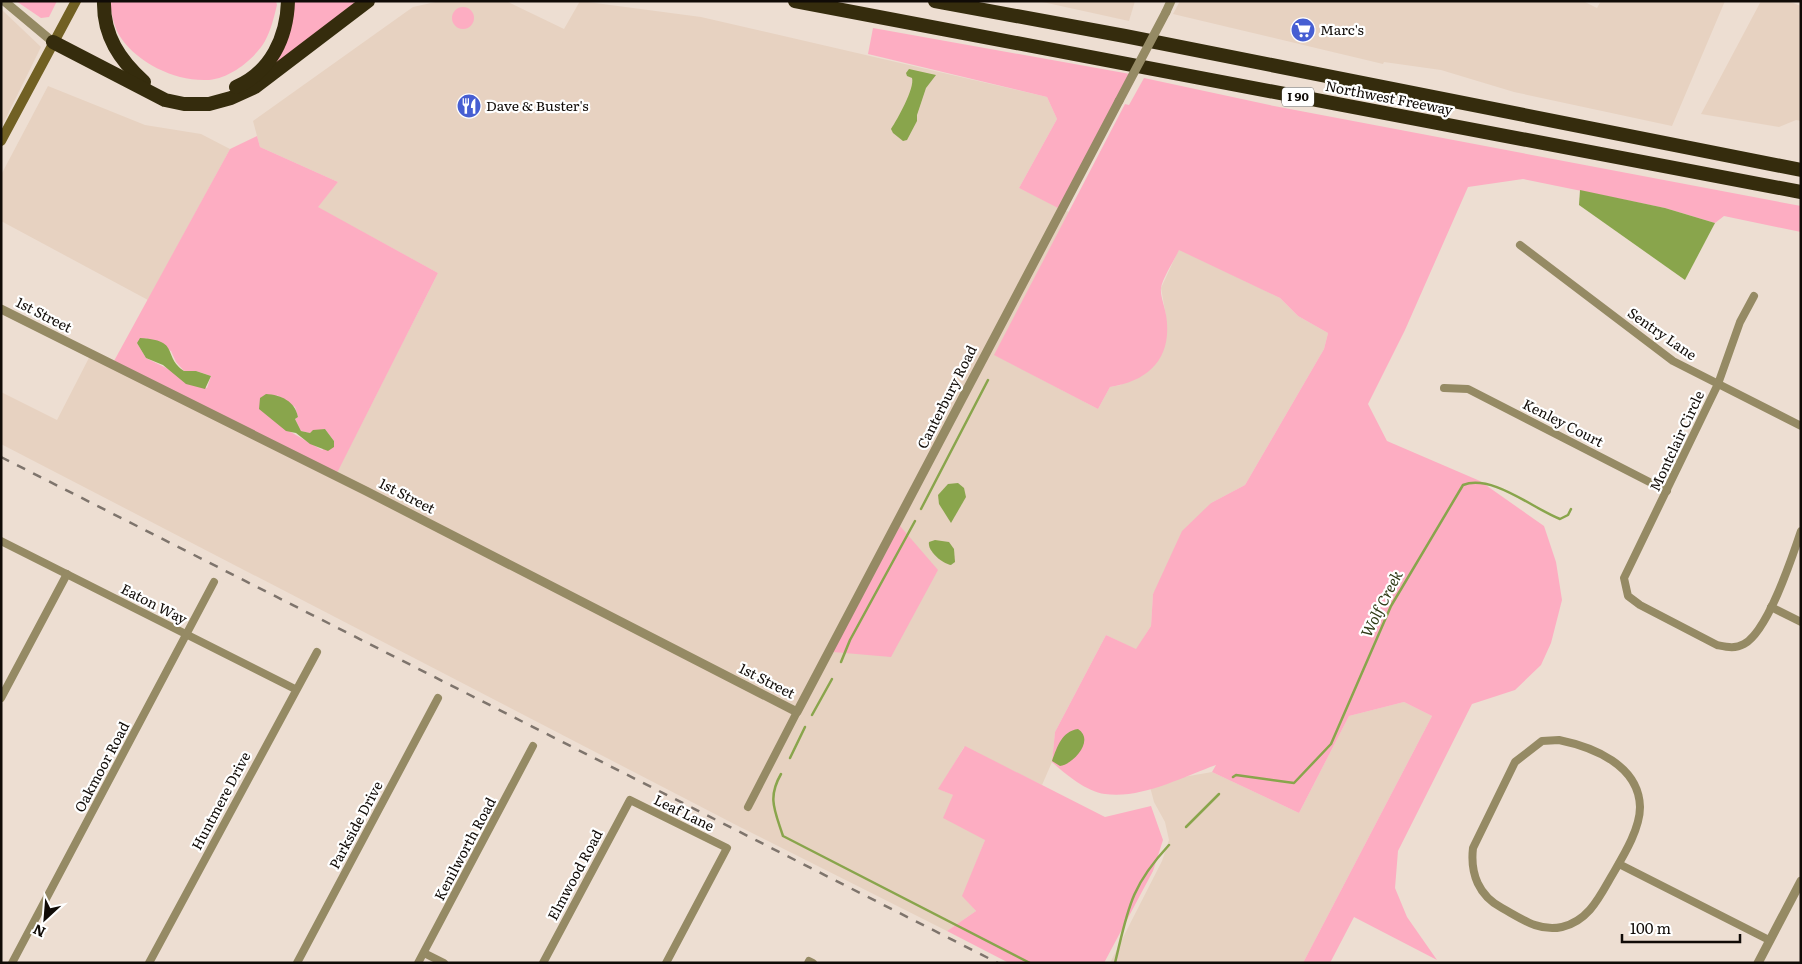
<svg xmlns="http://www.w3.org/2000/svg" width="1802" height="964" viewBox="0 0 1802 964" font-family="Literata,serif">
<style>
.built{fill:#e7d2c1}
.green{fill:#fdadc2;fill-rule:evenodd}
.water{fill:#89a54c}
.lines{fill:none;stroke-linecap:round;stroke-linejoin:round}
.stream{stroke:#89a54c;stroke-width:2.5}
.minor{stroke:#958a64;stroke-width:8}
.tertiary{stroke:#958a64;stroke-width:9}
.secondary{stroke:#716023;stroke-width:10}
.motorway{stroke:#352c0d;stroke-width:14}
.rail{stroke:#7e746c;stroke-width:2.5;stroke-dasharray:9 9;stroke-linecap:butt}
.tertiary-bridge{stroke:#958a64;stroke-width:9}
.labels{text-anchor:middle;stroke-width:4.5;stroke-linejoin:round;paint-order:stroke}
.shield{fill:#fff;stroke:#585451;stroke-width:1}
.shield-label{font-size:12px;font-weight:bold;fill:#100b07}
.poi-label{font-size:14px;fill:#100b07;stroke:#fff;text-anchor:start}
.street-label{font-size:14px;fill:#100b07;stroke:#fff}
.water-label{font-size:15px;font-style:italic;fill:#2e3914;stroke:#fff}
</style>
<rect width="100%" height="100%" fill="#edded2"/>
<!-- built -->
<g class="built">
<polygon points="440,1 506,1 564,29 580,1 701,17 1047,97 1057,119 1019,188 1069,212 995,355 1098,409 1110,387 1121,385 1166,316 1161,288 1179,249 1280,298 1298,316 1328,333 1324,349 1245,485 1211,503 1153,594 1151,626 1136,650 1106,635 1055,732 1052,762 1042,785 964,747 939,789 953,795 985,840 963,896 976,911 947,931 740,827 1,444 1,392 57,420 93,350 337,472 438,273 317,207 338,182 260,147 253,121 413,7"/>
<polygon points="1038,1 1135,1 1129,21"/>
<polygon points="1180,1 1583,1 1597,8 1601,1 1725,1 1672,126 1514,92 1441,70 1384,62 1383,64 1173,14"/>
<polygon points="1761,1 1788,1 1801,6 1801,121 1796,120 1779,127 1701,114"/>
<polygon points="1,9 41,47 1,128"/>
<polygon points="48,86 145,125 201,134 230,149 148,300 1,221 1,175"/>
<polygon points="1404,702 1432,716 1303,963 1110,963 1162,861 1169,840 1165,822 1154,802 1149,783 1212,772 1299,813 1349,716"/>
</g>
<!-- green -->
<g class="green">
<polygon points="16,1 57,1 49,17 41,18"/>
<path d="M 110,1 L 276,1 L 277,5 C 274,17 271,30 265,41 C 254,60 228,80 206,80 C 175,81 138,63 121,38 C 114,28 111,13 110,1 Z"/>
<polygon points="292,1 362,1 284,60 270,66"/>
<circle cx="463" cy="18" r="11"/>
<polygon points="873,28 1130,74 1060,209 1019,188 1057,119 1047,97 868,54"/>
<path d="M 1144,78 L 1274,106 L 1801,206 L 1801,232 L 1724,216 L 1715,223 L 1665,208 L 1523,179 L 1468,187 L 1405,330 L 1368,404 L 1387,441 L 1480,481 L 1544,526 L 1556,562 L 1562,600 L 1551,643 L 1541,665 L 1515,690 L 1472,704 L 1398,851 L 1395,888 L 1407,917 L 1437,960 L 1354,917 L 1330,963 L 1303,963 L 1432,716 L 1404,702 L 1349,716 L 1299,813 L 1212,772 L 1216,765 C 1182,777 1142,799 1105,794 C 1087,792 1065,774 1052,762 L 1055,732 L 1106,635 L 1136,649 L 1151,626 L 1153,594 L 1182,531 L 1211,503 L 1245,485 L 1324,349 L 1328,333 L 1298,316 L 1280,298 L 1179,250 C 1175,259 1162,279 1161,288 C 1160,296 1165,307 1166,315 C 1173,357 1150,381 1110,387 L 1098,409 L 994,355 L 1125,104 L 1129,105 Z"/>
<path d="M 257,136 L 260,147 L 338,182 L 318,207 L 438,273 L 337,473 L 114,361 L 230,149 ZM 146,338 L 171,351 L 176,362 L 184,371 L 196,371 L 211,376 L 207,388 L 146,358 L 137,343 ZM 277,395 L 295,407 L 298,417 L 295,419 L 301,431 L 310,433 L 325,429 L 334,441 L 322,450 L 289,431 Z"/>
<polygon points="900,526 938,570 891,657 833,652"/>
<polygon points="965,746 1105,817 1151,806 1163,840 1153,871 1104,963 1009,963 947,931 976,911 962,896 985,840 943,818 953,795 938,789"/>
</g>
<!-- water -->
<g class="water">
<path d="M 909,69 L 936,75 L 926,88 L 917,115 L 917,121 L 907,140 L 903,141 L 893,133 L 891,129 C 897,120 915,88 912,78 L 907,76 L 906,73 Z"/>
<polygon points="1580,190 1665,208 1715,223 1685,280 1579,205"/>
<path d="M 140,338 C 181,340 162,356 184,371 L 196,371 L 211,376 L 205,389 L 186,384 L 163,365 L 146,358 L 137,343 Z"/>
<path d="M 266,394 C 281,395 295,401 298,417 L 295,419 L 301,431 L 310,433 L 313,430 L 325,429 L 334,441 L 334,447 L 328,451 L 310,444 L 296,433 L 286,431 L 259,409 L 260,398 Z"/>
<polygon points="958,483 964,488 966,497 951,523 939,504 938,495 948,484"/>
<path d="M 935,540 L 949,542 L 954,549 L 955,562 L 951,565 C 943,564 927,551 929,542 Z"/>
<path d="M 1078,729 C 1095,740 1074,764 1060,766 L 1052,761 C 1057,747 1062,731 1078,729 Z"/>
</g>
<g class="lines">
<!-- stream -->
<g class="stream">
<polyline points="921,509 988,380"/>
<polyline points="841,662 850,640 915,521"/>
<polyline points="812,715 832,679"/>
<polyline points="790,758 805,727"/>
<path d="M 781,774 C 767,798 775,811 783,836 L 1030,963"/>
<path d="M 1233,777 L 1236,775 L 1294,783 L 1331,744 L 1391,606 L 1463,485 C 1492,474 1532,508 1560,519 L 1568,515 L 1571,509"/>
<polyline points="1186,827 1219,794"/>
<path d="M 1115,963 C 1128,909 1130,887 1169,845"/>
</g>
<!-- minor -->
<g class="minor">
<polyline points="1520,245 1673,361 1801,426"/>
<path d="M 1754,296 L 1740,322 L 1718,384 L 1624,578 L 1628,596 L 1640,605 L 1717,645 C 1727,647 1735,649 1744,644 C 1768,631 1792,558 1801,531"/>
<polyline points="1444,388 1468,389 1667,491"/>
<polyline points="1,541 295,689"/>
<polyline points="1771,607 1801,622"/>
<polyline points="1,698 67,574"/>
<path d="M 1559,740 C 1593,747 1639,765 1640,807 C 1640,830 1622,858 1611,877 C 1599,898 1588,921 1562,927 C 1539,932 1522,919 1502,908 C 1479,896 1470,874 1473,848 L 1515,762 L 1542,741 Z"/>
<polyline points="748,807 797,712"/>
<polyline points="1619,864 1769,940"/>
<polyline points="424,953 444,963"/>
<polyline points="12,963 214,582"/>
<polyline points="149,963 317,652"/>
<polyline points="297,963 438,698"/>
<polyline points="418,963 533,746"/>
<polyline points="543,963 630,800 727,848 666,963"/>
<polyline points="808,963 809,961 813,963"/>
</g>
<!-- tertiary -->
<g class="tertiary">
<polyline points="4,1 53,42"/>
<polyline points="1166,12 1171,1"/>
<polyline points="1,309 366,491 797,712 1119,101"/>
<polyline points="1758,963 1801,881"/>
</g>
<!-- secondary -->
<polyline class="secondary" points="1,141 76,1"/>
<!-- motorway -->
<g class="motorway">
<path d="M 104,1 C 103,36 120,60 144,82"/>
<polyline points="795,1 1801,192"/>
<polyline points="935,1 1125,36 1801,170"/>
<polyline points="53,42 165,100 184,104 209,104 231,98 255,87 368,1"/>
<path d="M 236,87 C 271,72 287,37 288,1"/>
</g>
<!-- rail -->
<polyline class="rail" points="1,457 998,963"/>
<!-- tertiary-bridge -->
<polyline class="tertiary-bridge" points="1119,101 1166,12"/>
</g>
<!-- icons -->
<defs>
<symbol id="supermarket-disc" viewBox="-11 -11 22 22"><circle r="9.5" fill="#465ed2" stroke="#fff"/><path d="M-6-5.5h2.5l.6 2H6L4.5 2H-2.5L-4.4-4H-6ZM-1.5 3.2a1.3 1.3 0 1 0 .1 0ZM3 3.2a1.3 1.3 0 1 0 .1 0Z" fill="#fff"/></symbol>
<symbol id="restaurant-disc" viewBox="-11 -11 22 22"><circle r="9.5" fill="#465ed2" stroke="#fff"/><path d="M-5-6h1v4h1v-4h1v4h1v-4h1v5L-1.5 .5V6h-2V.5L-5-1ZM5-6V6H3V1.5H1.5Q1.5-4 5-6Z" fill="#fff"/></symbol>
</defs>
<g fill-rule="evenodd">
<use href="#supermarket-disc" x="1289" y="16" width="28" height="28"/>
<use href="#restaurant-disc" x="455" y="92" width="28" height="28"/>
</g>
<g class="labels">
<!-- shield labels -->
<rect class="shield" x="1282" y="87.5" width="32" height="19" rx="4"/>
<g class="shield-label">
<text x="1298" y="101">I 90</text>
</g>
<!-- poi labels -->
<g class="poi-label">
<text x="1320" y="35">Marc's</text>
<text x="486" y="111">Dave &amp; Buster's</text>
</g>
<!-- street labels -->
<g class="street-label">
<text transform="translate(1389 98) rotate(11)" y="5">Northwest Freeway</text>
<text transform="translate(44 315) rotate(27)" y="5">1st Street</text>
<text transform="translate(1662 334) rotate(35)" y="5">Sentry Lane</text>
<text transform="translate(947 397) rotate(-63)" y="5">Canterbury Road</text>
<text transform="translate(1563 423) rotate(27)" y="5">Kenley Court</text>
<text transform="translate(1677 441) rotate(-65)" y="5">Montclair Circle</text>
<text transform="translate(407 496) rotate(27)" y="5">1st Street</text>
<text transform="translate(154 604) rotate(27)" y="5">Eaton Way</text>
<text transform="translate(767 681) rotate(27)" y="5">1st Street</text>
<text transform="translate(102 767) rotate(-62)" y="5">Oakmoor Road</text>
<text transform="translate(221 801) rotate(-62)" y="5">Huntmere Drive</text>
<text transform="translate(684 813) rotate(26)" y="5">Leaf Lane</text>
<text transform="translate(356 825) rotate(-62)" y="5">Parkside Drive</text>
<text transform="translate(465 849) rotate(-62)" y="5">Kenilworth Road</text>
<text transform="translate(575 875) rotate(-62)" y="5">Elmwood Road</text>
</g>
<!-- water labels -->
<g class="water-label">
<text transform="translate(1382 604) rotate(-63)" y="5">Wolf Creek</text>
</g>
</g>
<!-- border -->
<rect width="1802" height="964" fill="none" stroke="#100b07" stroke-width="5"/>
<!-- north arrow -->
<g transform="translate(45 919) rotate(206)" stroke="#ffffff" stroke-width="4" paint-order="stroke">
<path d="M0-4L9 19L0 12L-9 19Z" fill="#100b07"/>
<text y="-8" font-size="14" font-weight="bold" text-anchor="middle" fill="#100b07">N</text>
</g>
<!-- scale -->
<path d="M1622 934v8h118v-8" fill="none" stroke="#100b07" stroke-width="2.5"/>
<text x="1630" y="934" font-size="15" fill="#100b07" stroke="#ffffff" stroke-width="4" paint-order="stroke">100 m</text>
</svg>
